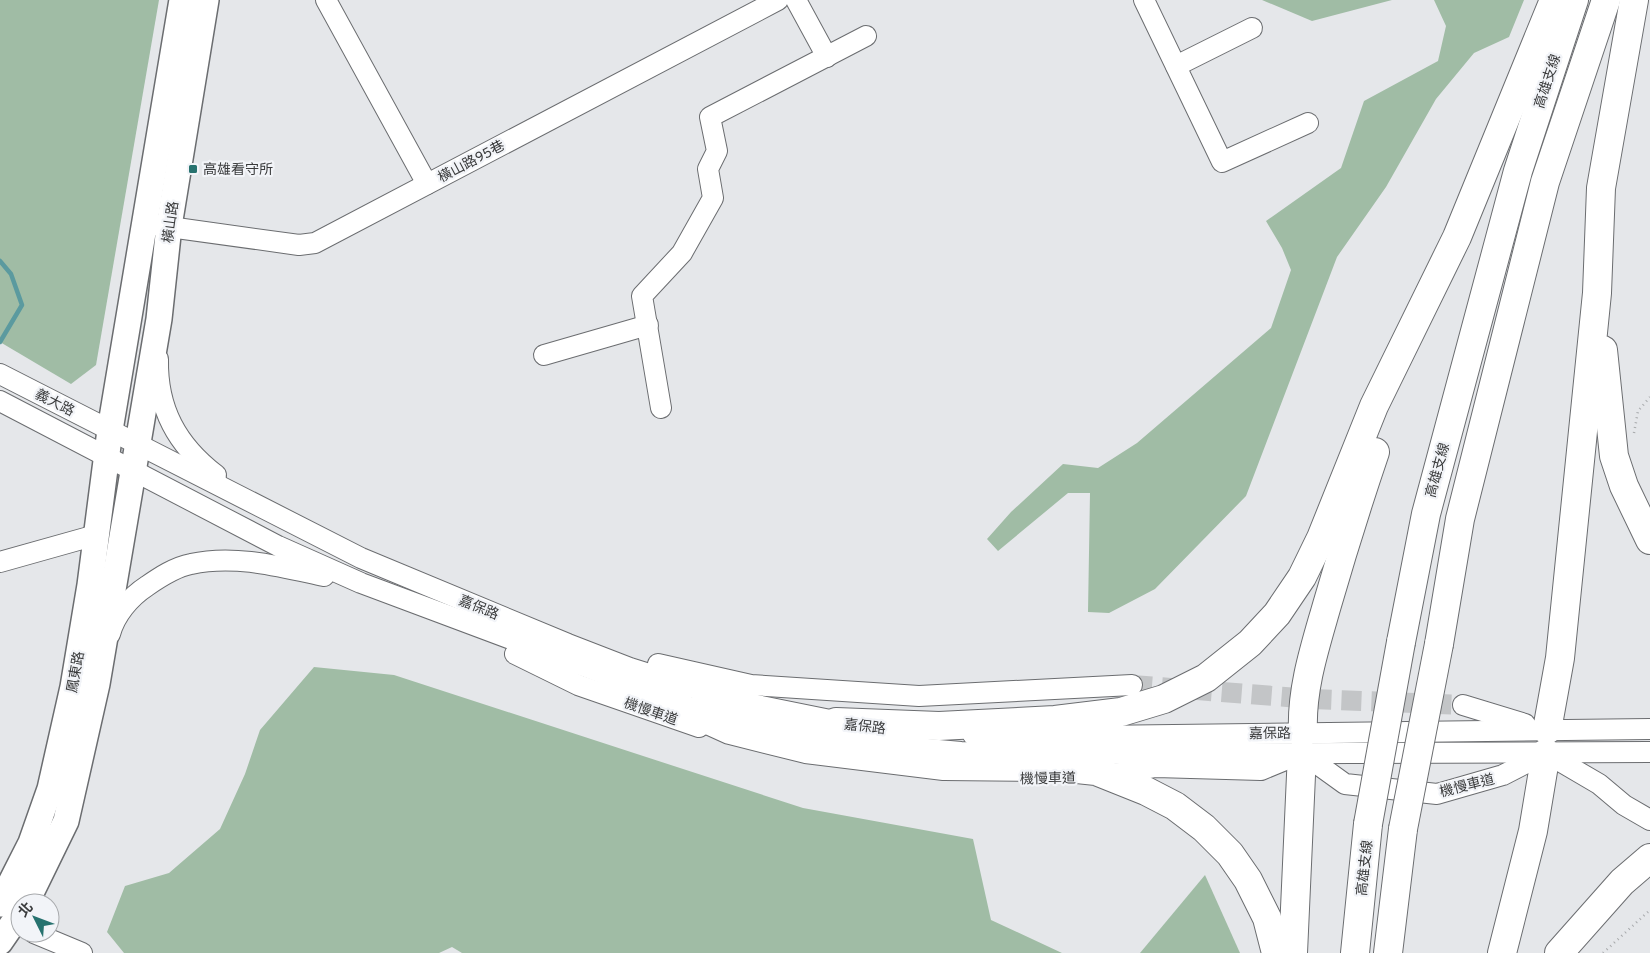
<svg xmlns="http://www.w3.org/2000/svg" width="1650" height="953" viewBox="0 0 1650 953" font-family="Overpass,'Noto Sans TC',sans-serif">
<style>
.green{fill:#a0bca5}
.lines{fill:none;stroke-linecap:round;stroke-linejoin:round}
.stream{stroke:#5b9a9f;stroke-width:4.5}
.minor-tunnel{stroke:#c3c5c7;stroke-width:20;stroke-dasharray:20 10;stroke-linecap:butt}
.minor-casing{stroke:#6b6d70;stroke-width:22}
.major-casing{stroke:#6b6d70;stroke-width:28}
.highway-casing{stroke:#6b6d70;stroke-width:30}
.path{stroke:#a8aaac;stroke-width:2.5;stroke-dasharray:1 4;stroke-linecap:butt}
.minor{stroke:#fff;stroke-width:20}
.major{stroke:#fff;stroke-width:25}
.highway{stroke:#fff;stroke-width:28}
.highway-bridge-casing{stroke:#6b6d70;stroke-width:30;stroke-linecap:butt}
.highway-bridge{stroke:#fff;stroke-width:28}
.poi-dot{fill:#27726f;stroke:#f2f4f8;stroke-width:2}
.labels{text-anchor:middle;stroke-width:4.5;stroke-linejoin:round;paint-order:stroke}
.street-label{font-size:14px;fill:#3a3b3c;stroke:#f2f4f8}
.poi-label{font-size:14px;fill:#3a3b3c;stroke:#f2f4f8;text-anchor:start}
</style>
<rect width="100%" height="100%" fill="#e5e7ea"/>
<!-- green -->
<g class="green">
<polygon points="0,0 159,0 96,365 71,384 0,342"/>
<polygon points="1262,0 1392,0 1312,21"/>
<polygon points="1434,0 1524,0 1509,37 1474,53 1436,99 1386,187 1337,257 1246,496 1155,589 1109,613 1088,612 1090,493 1068,493 998,551 987,539 1011,512 1063,464 1098,468 1137,443 1271,328 1291,270 1282,248 1266,221 1341,168 1364,101 1438,61 1446,26"/>
<polygon points="314,667 394,675 803,808 973,839 991,920 1062,953 462,953 452,947 439,953 124,953 107,932 125,886 169,873 220,829 245,774 260,730"/>
<polygon points="1205,875 1240,953 1140,953"/>
</g>
<g class="lines">
<!-- stream -->
<polyline class="stream" points="0,261 11,274 22,305 0,342"/>
<!-- minor-tunnel -->
<polyline class="minor-tunnel" points="1132,685 1312,699 1463,705"/>
<defs>
<g id="minor">
<polyline points="326,0 427,184"/>
<polyline points="796,0 827,57"/>
<polyline points="1144,0 1222,162 1308,123"/>
<polyline points="1176,66 1252,28"/>
<polyline points="155,225 299,245 315,243 778,0"/>
<polyline points="544,355 648,325"/>
<path d="M 158,359 C 157,409 177,445 216,475"/>
<polyline points="0,374 361,558 568,644 630,668 732,700 850,724"/>
<polyline points="0,401 278,546 361,583 634,685"/>
<polyline points="661,408 642,296 682,253 713,198 708,169 717,151 710,117 866,36"/>
<polyline points="0,562 96,535"/>
<path d="M 110,634 C 115,615 130,597 147,586 C 160,577 175,567 191,564 C 235,554 282,567 324,576"/>
<polyline points="515,654 578,685 699,727"/>
<polyline points="658,664 751,685 919,696 1132,685"/>
<polyline points="1463,705 1525,724"/>
<polyline points="699,706 770,725 870,744 961,752 1085,754 1650,752"/>
<polyline points="973,735 1010,737 1650,729"/>
<polyline points="1108,775 1156,767 1261,770 1302,753 1345,784 1437,794 1503,775 1546,753 1599,784 1624,805 1650,820"/>
<polyline points="34,933 82,953"/>
</g>
<g id="major">
<polyline points="26,903 66,821 97,684 159,319 169,226 206,0"/>
<polyline points="0,904 31,843 50,789 73,687 90,585 110,430 182,0"/>
<polyline points="0,942 20,913"/>
</g>
<g id="highway">
<polyline points="1603,350 1614,456 1624,486 1650,540"/>
<polyline points="1401,642 1426,514 1518,171 1574,0"/>
<polyline points="1439,644 1460,519 1545,182 1606,0"/>
<polyline points="622,681 730,730 806,749 944,766 1058,767 1096,771 1146,791 1175,806 1204,828 1230,854 1248,880 1267,918 1276,953"/>
<polyline points="836,722 939,726 1055,720 1121,712 1164,699 1206,678 1250,643 1277,614 1302,577 1321,538 1374,406 1457,237 1554,0"/>
<polyline points="1547,730 1560,658 1597,293 1601,188 1634,0"/>
<path d="M 1303,732 C 1301,689 1315,647 1327,605 C 1342,553 1358,502 1375,452"/>
<polyline points="1293,953 1302,753"/>
<polyline points="1355,953 1368,824"/>
<polyline points="1388,953 1403,829"/>
<polyline points="1502,953 1533,831 1546,753"/>
<polyline points="1559,953 1622,882 1650,858"/>
</g>
</defs>
<!-- minor casing -->
<use href="#minor" class="minor-casing"/>
<!-- major casing -->
<use href="#major" class="major-casing"/>
<!-- highway casing -->
<use href="#highway" class="highway-casing"/>
<!-- path -->
<g class="path">
<polyline points="1634,433 1638,411 1650,397"/>
<polyline points="1603,953 1650,910"/>
</g>
<!-- minor -->
<use href="#minor" class="minor"/>
<!-- major -->
<use href="#major" class="major"/>
<!-- highway -->
<use href="#highway" class="highway"/>
<defs>
<g id="highway-bridge">
<polyline points="1368,824 1401,642"/>
<polyline points="1403,829 1439,644"/>
</g>
</defs>
<!-- highway-bridge casing -->
<use href="#highway-bridge" class="highway-bridge-casing"/>
<!-- highway-bridge -->
<use href="#highway-bridge" class="highway-bridge"/>
</g>
<!-- markers -->
<rect class="poi-dot" x="188" y="164" width="10" height="10" rx="2.5"/>
<g class="labels">
<!-- street labels -->
<g class="street-label">
<text transform="translate(1547 81) rotate(-72)" y="5">高雄支線</text>
<text transform="translate(471 161) rotate(-28)" y="5">橫山路95巷</text>
<text transform="translate(170 222) rotate(-82)" y="5">橫山路</text>
<text transform="translate(55 402) rotate(27)" y="5">義大路</text>
<text transform="translate(1437 470) rotate(-75)" y="5">高雄支線</text>
<text transform="translate(479 607) rotate(22)" y="5">嘉保路</text>
<text transform="translate(75 672) rotate(-80)" y="5">鳳東路</text>
<text transform="translate(651 711) rotate(19)" y="5">機慢車道</text>
<text transform="translate(865 726) rotate(7)" y="5">嘉保路</text>
<text transform="translate(1270 733) rotate(-1)" y="5">嘉保路</text>
<text transform="translate(1048 778) rotate(-1)" y="5">機慢車道</text>
<text transform="translate(1467 785) rotate(-14)" y="5">機慢車道</text>
<text transform="translate(1364 868) rotate(-84)" y="5">高雄支線</text>
</g>
<!-- poi labels -->
<g class="poi-label">
<text x="203" y="174">高雄看守所</text>
</g>
</g>
<!-- north arrow -->
<g transform="translate(35 918) rotate(312)"><circle r="24" fill="#f2f4f8" stroke="#a8aaad"/>
<path d="M0-4L9 19L0 12L-9 19Z" fill="#27726f"/>
<text y="-8" font-size="14" font-weight="bold" text-anchor="middle" fill="#3a3b3c">北</text>
</g>
</svg>
